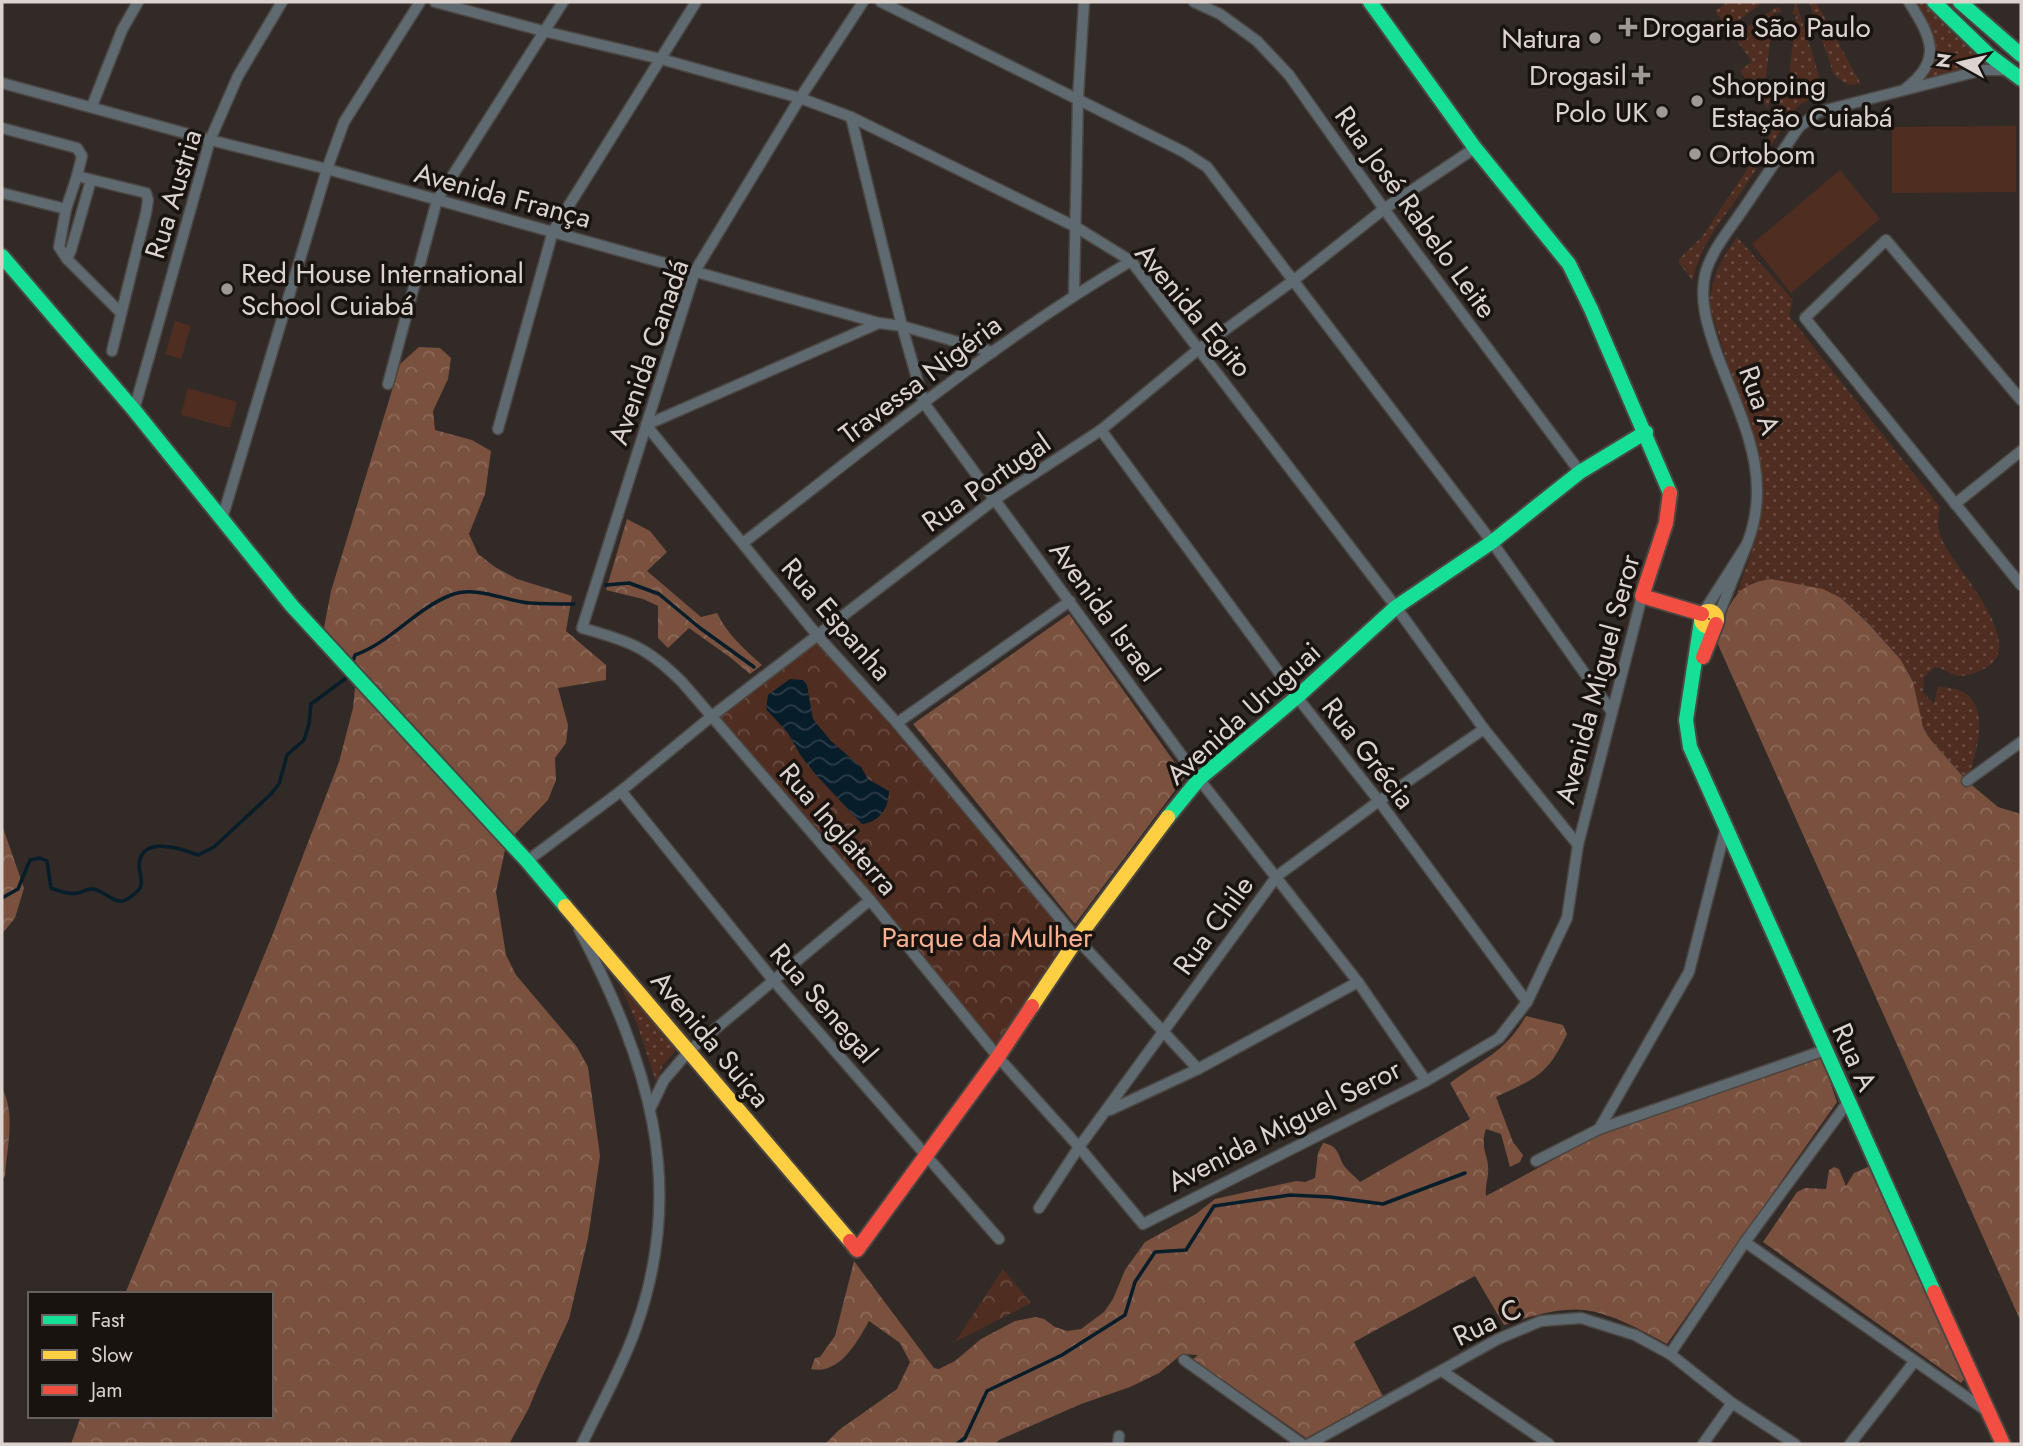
<svg xmlns="http://www.w3.org/2000/svg" width="2023" height="1446" viewBox="0 0 2023 1446" font-family="Jost,sans-serif">
<style>
.grass{fill:url(#grass-dots)}
.forest{fill:url(#forest-crowns)}
.park{fill:url(#park-crowns)}
.garden{fill:#4f2e21}
.water{fill:url(#water-waves)}
.lines{fill:none;stroke-linecap:round;stroke-linejoin:round}
.stream{stroke:#081d2a;stroke-width:3.5}
.street-casing{stroke:#4c4642;stroke-width:13}
.fast-casing{stroke:#4c4642;stroke-width:18}
.slow-casing{stroke:#4c4642;stroke-width:18}
.jam-casing{stroke:#4c4642;stroke-width:18}
.street{stroke:#5e6970;stroke-width:10}
.fast{stroke:#16e098;stroke-width:14}
.slow{stroke:#ffcf43;stroke-width:14}
.jam{stroke:#f24e42;stroke-width:14}
.poi-dot{fill:#a09894;stroke:#191310;stroke-width:2.5}
.labels{text-anchor:middle;stroke-width:7;stroke-linejoin:round;paint-order:stroke}
.poi-label{font-size:28px;fill:#dcd3cf;stroke:#191310;text-anchor:start}
.street-label{font-size:28px;fill:#dcd3cf;stroke:#191310}
.park-label{font-size:28px;fill:#fab090;stroke:#191310}
</style>
<defs>
<pattern id="grass-dots" width="8" height="8" patternUnits="userSpaceOnUse" patternTransform="scale(1.75)"><rect width="8" height="8" fill="#4f2e21"/><path d="M2 2h.1M6 6h.1" fill="none" stroke="#684b40" stroke-width="1.8" stroke-linecap="round"/></pattern>
<pattern id="forest-crowns" width="20" height="18" patternUnits="userSpaceOnUse" patternTransform="scale(1.75)"><rect width="20" height="18" fill="#7a513f"/><path d="M2 6a3 3 0 1 1 6 0M12 15a3 3 0 1 1 6 0" fill="none" stroke="#8c695a"/></pattern>
<pattern id="park-crowns" width="20" height="18" patternUnits="userSpaceOnUse" patternTransform="scale(1.75)"><rect width="20" height="18" fill="#4f2e21"/><path d="M2 6a3 3 0 1 1 6 0M12 15a3 3 0 1 1 6 0" fill="none" stroke="#684b40"/></pattern>
<pattern id="water-waves" width="16" height="10" patternUnits="userSpaceOnUse" patternTransform="scale(1.75)"><rect width="16" height="10" fill="#081d2a"/><path d="M0 5q4-4 8 0t8 0" fill="none" stroke="#2b3d48"/></pattern>
</defs>
<rect width="100%" height="100%" fill="#322a26"/>
<!-- grass -->
<g class="grass">
<polygon points="1728,2 1763,2 1728,28 1715,11"/>
<polygon points="1809,2 1816,2 1861,84 1848,85 1834,75"/>
<path d="M 1915,2 L 1922,2 L 1950,31 L 1985,63 L 1925,79 C 1944,53 1932,27 1915,2 Z"/>
<path d="M 1795,4 L 1797,5 C 1801,20 1823,82 1822,92 L 1798,106 L 1789,117 C 1773,143 1756,170 1739,195 C 1720,223 1698,247 1693,281 L 1679,263 L 1679,259 L 1702,237 L 1776,126 L 1781,94 L 1787,94 L 1796,15 L 1792,14 Z"/>
<polygon points="1776,7 1780,8 1781,12 1774,13 1765,83 1772,85 1768,109 1740,71 1752,61 1734,37"/>
<path d="M 1737,237 L 1793,300 L 1789,316 L 1940,507 C 1937,520 1937,531 1944,544 C 1957,569 2023,639 1990,665 C 1982,671 1969,676 1959,676 C 1950,676 1944,667 1935,667 L 1924,677 L 1923,692 L 1934,704 L 1938,686 C 1947,688 1958,688 1965,693 C 1991,711 1975,758 1967,781 L 1929,738 L 1923,727 L 1913,682 L 1901,660 L 1869,623 L 1841,598 L 1753,582 L 1736,595 C 1752,551 1767,520 1762,472 L 1710,307 C 1710,278 1721,260 1737,237 Z"/>
<polygon points="618,979 676,1050 663,1065 656,1082 637,1024"/>
</g>
<!-- forest -->
<g class="forest">
<polygon points="419,347 440,348 451,358 448,379 433,411 435,430 472,440 491,451 485,494 469,534 478,554 495,567 517,579 572,596 566,631 606,665 606,680 558,688 568,725 566,743 555,758 556,780 548,800 516,833 505,850 496,892 506,955 516,975 577,1047 588,1067 600,1156 588,1238 569,1319 537,1388 529,1408 509,1444 71,1444 81,1416 271,1416 271,1294 125,1294 272,936 339,762 353,708 355,688 351,668 322,638 331,591 400,364"/>
<path d="M 627,519 L 650,531 L 667,552 L 647,571 L 701,617 L 717,613 C 728,635 744,649 762,665 L 750,674 L 731,658 L 689,628 L 668,648 L 658,638 L 658,606 L 643,599 L 606,590 Z"/>
<path d="M 1771,579 L 1823,589 L 1841,598 L 1868,623 L 1901,660 L 1913,682 L 1923,727 L 1929,738 L 1967,781 L 1998,807 L 2021,814 L 2021,1322 L 1716,640 C 1730,607 1731,584 1771,579 Z"/>
<polygon points="1069,614 1185,777 1075,924 913,724"/>
<polygon points="2,825 24,888 15,918 2,934"/>
<path d="M 1526,1016 L 1563,1025 L 1567,1034 C 1547,1076 1536,1078 1496,1097 L 1513,1142 L 1523,1155 L 1520,1162 L 1510,1167 L 1501,1134 L 1486,1129 C 1479,1149 1490,1156 1488,1174 C 1487,1182 1485,1188 1486,1196 L 1601,1134 L 1822,1058 L 1837,1102 L 1667,1344 C 1643,1331 1613,1314 1585,1310 C 1559,1307 1528,1317 1504,1325 L 1475,1276 L 1354,1342 L 1383,1396 L 1306,1438 L 1193,1359 L 1198,1355 L 1182,1354 L 1159,1373 L 1130,1387 L 1081,1404 L 999,1440 L 995,1444 L 825,1444 L 839,1430 L 897,1389 L 910,1362 L 900,1343 L 869,1321 C 857,1342 840,1375 811,1369 L 815,1358 L 820,1357 L 835,1336 L 854,1261 L 934,1368 L 939,1369 L 955,1361 L 981,1339 L 1015,1321 L 1036,1317 L 1044,1319 L 1055,1327 L 1067,1331 L 1081,1329 L 1104,1312 L 1113,1299 L 1125,1270 L 1145,1242 L 1196,1214 L 1215,1199 L 1296,1181 L 1305,1182 L 1315,1178 L 1318,1153 L 1323,1143 C 1338,1146 1337,1152 1343,1164 C 1346,1170 1355,1176 1360,1182 L 1470,1119 L 1450,1083 C 1482,1059 1505,1053 1526,1016 Z"/>
<path d="M 2,1088 C 16,1114 7,1147 5,1176 L 2,1180 Z"/>
<polygon points="1870,1166 1965,1378 1961,1383 1763,1242 1797,1192 1805,1188 1826,1189 1829,1170 1834,1167 1839,1169 1846,1186 1854,1173"/>
</g>
<!-- park -->
<g class="park">
<polygon points="818,641 1073,940 998,1049 718,717"/>
<polygon points="1003,1269 1031,1303 955,1342"/>
</g>
<!-- garden -->
<g class="garden">
<polygon points="2016,126 2016,192 1892,193 1892,127"/>
<polygon points="1840,170 1880,219 1791,293 1752,244"/>
<polygon points="175,321 191,326 181,359 165,354"/>
<polygon points="188,388 237,402 230,428 181,415"/>
</g>
<!-- water -->
<path class="water" d="M 790,679 L 803,680 L 807,685 L 813,719 L 831,741 L 861,767 L 868,779 L 889,791 C 889,809 879,822 862,824 L 817,776 L 801,756 L 788,733 L 766,709 L 768,695 Z"/>
<g class="lines">
<!-- stream -->
<g class="stream">
<polyline points="606,585 629,583 659,594 700,628 754,667"/>
<path d="M 352,664 L 355,655 C 391,642 415,609 451,595 C 476,585 505,601 530,603 C 545,604 559,604 574,604"/>
<path d="M 2,898 L 18,889 L 30,860 L 40,858 L 47,861 L 51,888 C 59,891 69,895 78,893 C 84,892 86,888 93,889 C 103,890 113,903 123,901 C 127,900 138,892 140,888 C 144,881 139,873 139,866 C 140,835 180,848 198,855 L 214,847 L 271,794 L 279,784 L 287,755 L 304,740 L 309,724 L 311,704 L 345,679 L 348,674"/>
<polyline points="957,1444 965,1438 987,1391 1062,1355 1125,1315 1135,1282 1155,1252 1186,1250 1214,1206 1290,1195 1330,1197 1383,1204 1465,1173"/>
</g>
<defs>
<g id="street">
<polyline points="435,2 543,31 661,59 800,98 851,117 1076,227 1131,261 1396,607 1484,729 1578,845"/>
<path d="M 863,2 L 800,98 L 695,271 L 582,628 C 629,641 647,647 682,682 L 870,900 L 998,1057 L 1079,1147 L 1143,1224 L 1426,1081 L 1499,1038 L 1527,1002 L 1567,918 L 1578,845 L 1642,596"/>
<polyline points="881,2 1184,152 1207,167 1492,542 1612,712"/>
<polyline points="1194,2 1220,14 1257,41 1289,75 1384,209 1580,472"/>
<polyline points="2,83 210,140 327,169 879,323 902,326 993,352"/>
<path d="M 1905,89 C 1944,60 1931,37 1909,2"/>
<polyline points="92,106 122,30 138,2"/>
<polyline points="851,117 902,326 924,403 1199,779 1358,982 1426,1081"/>
<polyline points="2,128 77,148 82,156 77,176 146,193 148,200 146,213 112,351"/>
<polyline points="77,176 66,209 59,247 67,259 121,313"/>
<polyline points="2,193 66,209"/>
<polyline points="67,259 71,250 91,180"/>
<polyline points="1074,294 1078,98 1084,2"/>
<polyline points="388,384 437,200 563,2"/>
<polyline points="2021,400 1886,240 1805,318 2021,585"/>
<polyline points="134,410 210,140 238,76 282,2"/>
<polyline points="646,425 817,635 897,723 1077,939 1198,1069 1358,982"/>
<polyline points="646,425 879,323"/>
<polyline points="498,429 553,231 696,2"/>
<polyline points="1101,430 1297,697 1379,801 1527,1002"/>
<polyline points="1955,504 2021,451"/>
<polyline points="222,519 327,169 344,122 420,2"/>
<path d="M 743,543 C 869,446 993,342 1131,261"/>
<path d="M 1747,544 C 1774,475 1741,419 1717,354 C 1708,328 1698,299 1706,271 C 1713,249 1729,230 1742,211 C 1761,183 1780,155 1799,127 L 1818,112 L 1983,70 L 2004,70"/>
<polyline points="1703,613 1747,544 1717,619"/>
<polyline points="897,723 1070,601"/>
<polyline points="1967,781 2021,742"/>
<polyline points="621,791 773,980 999,1239"/>
<polyline points="527,861 621,791 712,716 994,500 1101,430 1200,348 1294,280 1384,209 1475,148"/>
<path d="M 579,929 C 647,1060 688,1182 636,1328 C 622,1368 600,1406 582,1444"/>
<polyline points="651,1107 664,1080 689,1051 870,900"/>
<polyline points="1110,1110 1198,1069"/>
<polyline points="1599,1129 1689,972 1726,826"/>
<polyline points="1536,1161 1599,1129 1825,1050"/>
<polyline points="1039,1208 1079,1147 1277,876 1379,801 1484,729"/>
<polyline points="1745,1242 1988,1412"/>
<polyline points="1670,1354 1745,1242 1848,1102"/>
<polyline points="1184,1360 1302,1444"/>
<polyline points="1442,1371 1549,1444"/>
<polyline points="1118,1444 1119,1436"/>
<polyline points="1309,1444 1498,1339 1541,1321 1581,1318 1635,1335 1670,1354 1732,1403 1795,1444"/>
<polyline points="1703,1444 1732,1403"/>
<polyline points="1850,1444 1914,1362"/>
</g>
<g id="fast">
<polyline points="1370,2 1475,148 1569,264 1591,309 1670,493"/>
<polyline points="1934,2 1989,55 2021,79"/>
<polyline points="1960,2 2021,55"/>
<polyline points="2,256 134,410 292,606 527,861 565,906"/>
<polyline points="1701,621 1686,720 1690,747 1934,1292"/>
<polyline points="1168,817 1199,779 1297,697 1396,607 1492,542 1580,472 1646,432"/>
</g>
<g id="slow">
<circle cx="1709" cy="619" r="8"/>
<polyline points="565,906 850,1241"/>
<polyline points="1032,1006 1077,939 1168,817"/>
</g>
<g id="jam">
<polyline points="1670,493 1666,523 1642,596 1702,614"/>
<polyline points="1703,657 1716,624"/>
<polyline points="850,1241 857,1250 998,1057 1032,1006"/>
<polyline points="1934,1292 2003,1444"/>
</g>
</defs>
<!-- street casing -->
<use href="#street" class="street-casing"/>
<!-- fast casing -->
<use href="#fast" class="fast-casing"/>
<!-- slow casing -->
<use href="#slow" class="slow-casing"/>
<!-- jam casing -->
<use href="#jam" class="jam-casing"/>
<!-- street -->
<use href="#street" class="street"/>
<!-- fast -->
<use href="#fast" class="fast"/>
<!-- slow -->
<use href="#slow" class="slow"/>
<!-- jam -->
<use href="#jam" class="jam"/>
</g>
<!-- markers -->
<g class="poi-dot">
<path d="M1624.5 16.5h7v7h7v7h-7v7h-7v-7h-7v-7h7z"/>
<circle cx="1595" cy="38" r="7"/>
<path d="M1637.5 64.5h7v7h7v7h-7v7h-7v-7h-7v-7h7z"/>
<circle cx="1697" cy="101" r="7"/>
<circle cx="1662" cy="112" r="7"/>
<circle cx="1695" cy="154" r="7"/>
<circle cx="227" cy="289" r="7"/>
</g>
<g class="labels">
<!-- poi labels -->
<g class="poi-label">
<text x="1642" y="37">Drogaria São Paulo</text>
<text x="1581" y="48" text-anchor="end">Natura</text>
<text x="1627" y="85" text-anchor="end">Drogasil</text>
<text x="1711" y="95">Shopping<tspan x="1711" dy="32">Estação Cuiabá</tspan></text>
<text x="1648" y="122" text-anchor="end">Polo UK</text>
<text x="1709" y="164">Ortobom</text>
<text x="241" y="283">Red House International<tspan x="241" dy="32">School Cuiabá</tspan></text>
</g>
<!-- street labels -->
<g class="street-label">
<text transform="translate(173 194) rotate(-73)" y="10">Rua Austria</text>
<text transform="translate(503 195) rotate(15)" y="10">Avenida França</text>
<text transform="translate(1416 212) rotate(54)" y="10">Rua José Rabelo Leite</text>
<text transform="translate(1194 310) rotate(50)" y="10">Avenida Egito</text>
<text transform="translate(648 352) rotate(-71)" y="10">Avenida Canadá</text>
<text transform="translate(920 379) rotate(-37)" y="10">Travessa Nigéria</text>
<text transform="translate(1760 400) rotate(70)" y="10">Rua A</text>
<text transform="translate(986 482) rotate(-35)" y="10">Rua Portugal</text>
<text transform="translate(1105 611) rotate(54)" y="10">Avenida Israel</text>
<text transform="translate(837 619) rotate(49)" y="10">Rua Espanha</text>
<text transform="translate(1597 679) rotate(-75)" y="10">Avenida Miguel Seror</text>
<text transform="translate(1243 713) rotate(-42)" y="10">Avenida Uruguai</text>
<text transform="translate(1369 753) rotate(52)" y="10">Rua Grécia</text>
<text transform="translate(839 829) rotate(49)" y="10">Rua Inglaterra</text>
<text transform="translate(1213 925) rotate(-54)" y="10">Rua Chile</text>
<text transform="translate(824 1003) rotate(49)" y="10">Rua Senegal</text>
<text transform="translate(711 1039) rotate(50)" y="10">Avenida Suiça</text>
<text transform="translate(1855 1057) rotate(66)" y="10">Rua A</text>
<text transform="translate(1284 1125) rotate(-27)" y="10">Avenida Miguel Seror</text>
<text transform="translate(1487 1322) rotate(-26)" y="10">Rua C</text>
</g>
<!-- park labels -->
<g class="park-label">
<text x="987" y="947">Parque da Mulher</text>
</g>
</g>
<!-- border -->
<rect width="2023" height="1446" fill="none" stroke="#dcd3cf" stroke-width="7"/>
<!-- legend -->
<rect x="28" y="1292" width="245" height="126" fill="#191310" stroke="#67605c" stroke-width="2"/>
<rect x="42" y="1315" width="35" height="10" fill="#16e098" stroke="#67605c" stroke-width="2"/>
<text x="91" y="1327" font-size="21" fill="#dcd3cf">Fast</text>
<rect x="42" y="1350" width="35" height="10" fill="#ffcf43" stroke="#67605c" stroke-width="2"/>
<text x="91" y="1362" font-size="21" fill="#dcd3cf">Slow</text>
<rect x="42" y="1385" width="35" height="10" fill="#f24e42" stroke="#67605c" stroke-width="2"/>
<text x="91" y="1397" font-size="21" fill="#dcd3cf">Jam</text>
<!-- north arrow -->
<g transform="translate(1960 63) rotate(278)" stroke="#191310" stroke-width="5" paint-order="stroke">
<path d="M0-5L12 26L0 18L-12 26Z" fill="#dcd3cf"/>
<text y="-10" font-size="19" font-weight="bold" text-anchor="middle" fill="#dcd3cf">N</text>
</g>
</svg>
